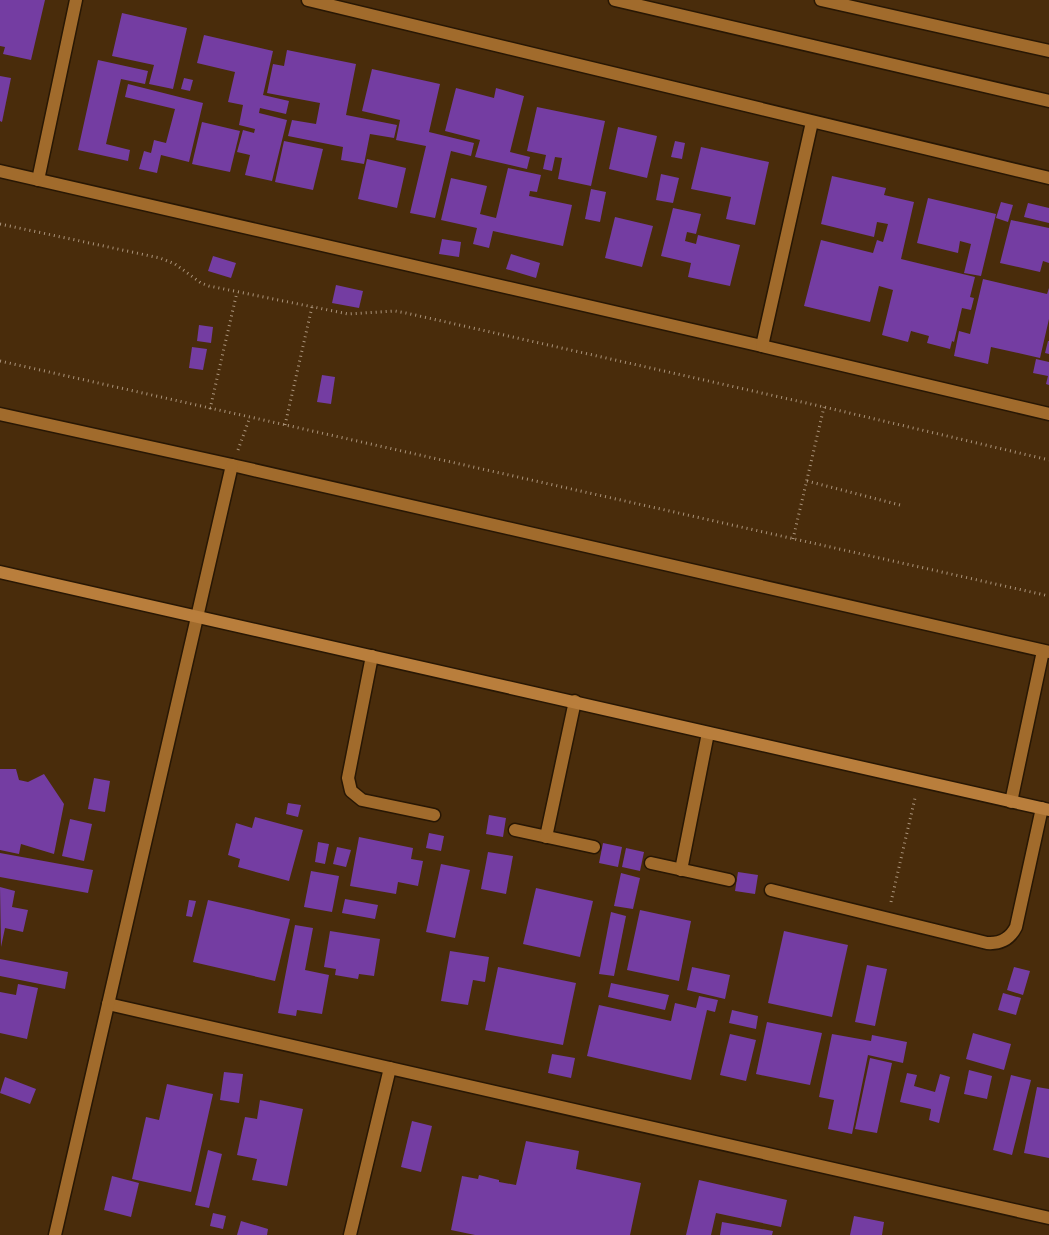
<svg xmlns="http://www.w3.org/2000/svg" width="1049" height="1235" viewBox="0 0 1049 1235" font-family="Arial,sans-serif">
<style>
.building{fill:#743da2}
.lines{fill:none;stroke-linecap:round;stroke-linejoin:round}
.lane-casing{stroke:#281704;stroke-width:15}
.street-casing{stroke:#281704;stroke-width:15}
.secondary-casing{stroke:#281704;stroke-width:15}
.path{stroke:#aa937a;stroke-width:3;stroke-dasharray:1 4;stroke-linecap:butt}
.lane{stroke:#a16b2c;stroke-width:12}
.street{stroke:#a16b2c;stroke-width:12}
.secondary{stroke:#b97e3c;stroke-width:12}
</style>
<rect width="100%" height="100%" fill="#492c0b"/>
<!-- building -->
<g class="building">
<polygon points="0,0 45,0 31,60 3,54 5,47 0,46"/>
<polygon points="122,13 187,28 173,89 149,84 154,65 112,56"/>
<polygon points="204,35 273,51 263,95 289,101 286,114 260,108 259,113 287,120 272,181 245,175 250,155 237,152 243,130 254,133 255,129 239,125 243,105 228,102 235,72 197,63"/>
<polygon points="287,50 356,64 346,115 397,125 394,138 370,134 364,164 341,160 343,147 288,136 292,120 316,124 320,103 267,93 273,64 284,66"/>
<polygon points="98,60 148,71 145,84 121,79 106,144 130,150 128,161 78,150"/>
<polygon points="372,69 440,84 429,132 474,143 471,156 451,151 435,218 410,213 426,146 396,140 400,120 362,111"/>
<polygon points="0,76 11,78 2,122 0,121"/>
<polygon points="184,78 193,80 190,91 181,89"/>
<polygon points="128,84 203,103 189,162 161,155 157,173 139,169 144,151 151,153 154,140 166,143 175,109 125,97"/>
<polygon points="456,88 494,98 496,88 524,96 510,152 530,157 527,169 475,157 480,140 445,131"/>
<polygon points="537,107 605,121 591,186 558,179 562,158 555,157 552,171 543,169 546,155 527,151"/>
<polygon points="202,122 240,131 230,172 192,164"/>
<polygon points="618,127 657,136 647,178 609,169"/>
<polygon points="284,141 323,149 313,190 275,182"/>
<polygon points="675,141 685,143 682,159 671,157"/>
<polygon points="701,147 769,162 755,225 726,219 731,197 691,189"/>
<polygon points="367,159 406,168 397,208 358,199"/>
<polygon points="508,168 541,175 537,192 530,191 529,196 572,205 563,246 493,231 489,248 473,244 477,228 441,220 451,178 487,186 480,214 496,218"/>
<polygon points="661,174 679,178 673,203 656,200"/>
<polygon points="832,176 886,188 884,195 914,202 901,259 975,277 970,297 974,298 971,310 962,308 954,342 952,341 950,349 927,343 929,336 911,331 908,342 882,335 893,290 879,286 870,322 804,306 821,240 873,253 877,240 883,242 888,224 877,222 874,237 821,224"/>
<polygon points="591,189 606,192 600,222 585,219"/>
<polygon points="928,198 996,214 981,276 964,273 971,244 960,241 958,253 917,243"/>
<polygon points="1001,202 1013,205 1008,222 996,218"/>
<polygon points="1028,203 1049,208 1049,223 1024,217"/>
<polygon points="673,208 701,214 696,234 687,232 685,241 696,244 698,235 740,245 730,286 688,277 691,263 661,256"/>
<polygon points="615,217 653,226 642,267 605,258"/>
<polygon points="1011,220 1049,228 1049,263 1043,261 1040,272 1000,263"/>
<polygon points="442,239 461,242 459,257 439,254"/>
<polygon points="511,254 540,263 536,278 506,269"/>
<polygon points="213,256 236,263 231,278 208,271"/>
<polygon points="983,279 1047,294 1049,288 1049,319 1040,358 991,347 988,364 954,356 959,331 970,334"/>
<polygon points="336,285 363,291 359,308 332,303"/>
<polygon points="199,325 213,327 211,343 197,341"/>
<polygon points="1048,341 1049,341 1049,354 1045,353"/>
<polygon points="192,347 207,349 203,370 189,368"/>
<polygon points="1036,359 1049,362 1049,385 1046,384 1048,376 1033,373"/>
<polygon points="322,375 335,377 331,404 317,402"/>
<polygon points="0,769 16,769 19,780 28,782 44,774 64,804 54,854 21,844 19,854 0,850"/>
<polygon points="94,778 110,781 105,812 88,809"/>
<polygon points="288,803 301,805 298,817 286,814"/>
<polygon points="489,815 506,818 503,837 486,834"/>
<polygon points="255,817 303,830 289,881 238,867 240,859 228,855 236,823 252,828"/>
<polygon points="70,819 92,824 84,861 62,856"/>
<polygon points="429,833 444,836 441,851 426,848"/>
<polygon points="359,837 413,848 411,859 423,861 418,886 398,882 396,894 350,886"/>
<polygon points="318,842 329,844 325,864 315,862"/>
<polygon points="603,843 622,847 618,867 599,863"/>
<polygon points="337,847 351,850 346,867 333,864"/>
<polygon points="626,848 644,852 640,871 622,867"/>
<polygon points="488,852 513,856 506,894 481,889"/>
<polygon points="0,853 93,870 88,893 0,877"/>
<polygon points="441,864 470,870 455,938 426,932"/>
<polygon points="311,871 339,876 332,912 304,907"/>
<polygon points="738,872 758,875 755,894 735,891"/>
<polygon points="621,873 640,878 633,909 614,906"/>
<polygon points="0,887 15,891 12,907 28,910 23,932 5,928 1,947"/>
<polygon points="536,888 593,901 580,957 523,944"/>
<polygon points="345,899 378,905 375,919 342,913"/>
<polygon points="189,900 196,901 192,917 186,916"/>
<polygon points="208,900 290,919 275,981 193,962"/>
<polygon points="640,910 691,921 679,981 627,970"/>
<polygon points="611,912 626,916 614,976 599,974"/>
<polygon points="295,925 313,928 305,970 329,975 322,1014 297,1010 296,1016 278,1013"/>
<polygon points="330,931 380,939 374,976 359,974 358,979 335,975 336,969 324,967"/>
<polygon points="784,931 848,945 832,1017 768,1003"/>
<polygon points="450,951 489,957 485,982 473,980 468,1005 441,1001"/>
<polygon points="0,959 68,972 65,989 0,976"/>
<polygon points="867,965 887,969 875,1026 855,1022"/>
<polygon points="498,967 576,983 563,1045 485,1030"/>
<polygon points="692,967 730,975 725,999 687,990"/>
<polygon points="1014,967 1030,971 1023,995 1007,990"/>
<polygon points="611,983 669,995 665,1010 608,997"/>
<polygon points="18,984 38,988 27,1039 0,1033 0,992 16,995"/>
<polygon points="1003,993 1021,998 1016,1015 998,1010"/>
<polygon points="699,996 718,1000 715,1012 707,1010 691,1080 587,1056 599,1005 671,1021 675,1003 696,1008"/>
<polygon points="732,1010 758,1016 756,1029 729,1023"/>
<polygon points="767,1022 822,1033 810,1085 756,1074"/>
<polygon points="973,1033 1011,1044 1004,1070 966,1059"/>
<polygon points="730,1034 756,1040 746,1081 720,1075"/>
<polygon points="832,1034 871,1041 872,1035 907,1042 903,1063 868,1055 852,1134 828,1129 834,1100 819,1097"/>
<polygon points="552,1054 575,1058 571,1078 548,1073"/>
<polygon points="870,1058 892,1063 877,1133 855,1129"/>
<polygon points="969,1070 992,1076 987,1099 964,1094"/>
<polygon points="224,1072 243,1074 239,1103 220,1100"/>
<polygon points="907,1073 917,1075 914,1086 935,1092 940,1074 950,1077 939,1123 929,1120 931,1109 900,1102"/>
<polygon points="1011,1075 1031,1080 1012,1155 993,1150"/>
<polygon points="5,1077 36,1089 30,1104 0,1093"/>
<polygon points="167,1084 213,1094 191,1192 132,1179 146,1117 159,1120"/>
<polygon points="1037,1087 1049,1089 1049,1158 1024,1153"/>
<polygon points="260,1100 303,1109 287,1186 252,1180 257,1159 237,1155 245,1117 257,1119"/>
<polygon points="412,1121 432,1126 421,1172 401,1167"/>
<polygon points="526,1141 579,1151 576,1169 641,1183 630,1235 475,1235 451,1230 462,1176 478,1179 479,1175 499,1180 499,1182 516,1185"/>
<polygon points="208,1150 222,1154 209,1208 195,1205"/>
<polygon points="112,1176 139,1183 131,1217 104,1210"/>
<polygon points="699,1180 787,1200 781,1227 716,1213 711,1235 686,1235"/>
<polygon points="213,1213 226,1216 223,1229 210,1226"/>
<polygon points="854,1216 884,1222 882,1235 850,1235"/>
<polygon points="241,1221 268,1229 267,1235 237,1235"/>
<polygon points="722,1222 773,1231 772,1235 720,1235"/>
</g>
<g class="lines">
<defs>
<g id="lane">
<polyline points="615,0 1049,101"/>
<polyline points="821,0 1049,51"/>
<polyline points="372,656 348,778 351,791 362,800 434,815"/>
<polyline points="515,830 594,847"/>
<polyline points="546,837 575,701"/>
<polyline points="651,863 729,880"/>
<polyline points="681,870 708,733"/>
<path d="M 771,890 L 987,943 C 1000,944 1010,939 1016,927 L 1042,808"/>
</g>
<g id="street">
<polyline points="308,0 1049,178"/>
<polyline points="0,171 762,346 1049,414"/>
<polyline points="38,180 76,0"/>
<polyline points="762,346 812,122"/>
<polyline points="0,414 232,465 1049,652"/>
<polyline points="1011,802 1043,651"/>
<polyline points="108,1004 1049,1218"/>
<polyline points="55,1235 232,465"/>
<polyline points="350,1235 390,1068"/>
</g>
<polyline id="secondary" points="0,572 1049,810"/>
</defs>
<!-- lane casing -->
<use href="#lane" class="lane-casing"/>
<!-- street casing -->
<use href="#street" class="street-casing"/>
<!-- secondary casing -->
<use href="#secondary" class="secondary-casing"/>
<!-- path -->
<g class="path">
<polyline points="0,224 160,258 175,264 201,283 209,286 348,314 395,311 406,313 824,407 1049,460"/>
<polyline points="0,361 1049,596"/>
<polyline points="210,409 237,292"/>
<polyline points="285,425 312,307"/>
<polyline points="238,450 250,417"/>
<polyline points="807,481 900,505"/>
<polyline points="793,539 824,407"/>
<polyline points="891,902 915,798"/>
</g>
<!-- lane -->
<use href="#lane" class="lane"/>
<!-- street -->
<use href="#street" class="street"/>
<!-- secondary -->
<use href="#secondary" class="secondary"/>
</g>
</svg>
